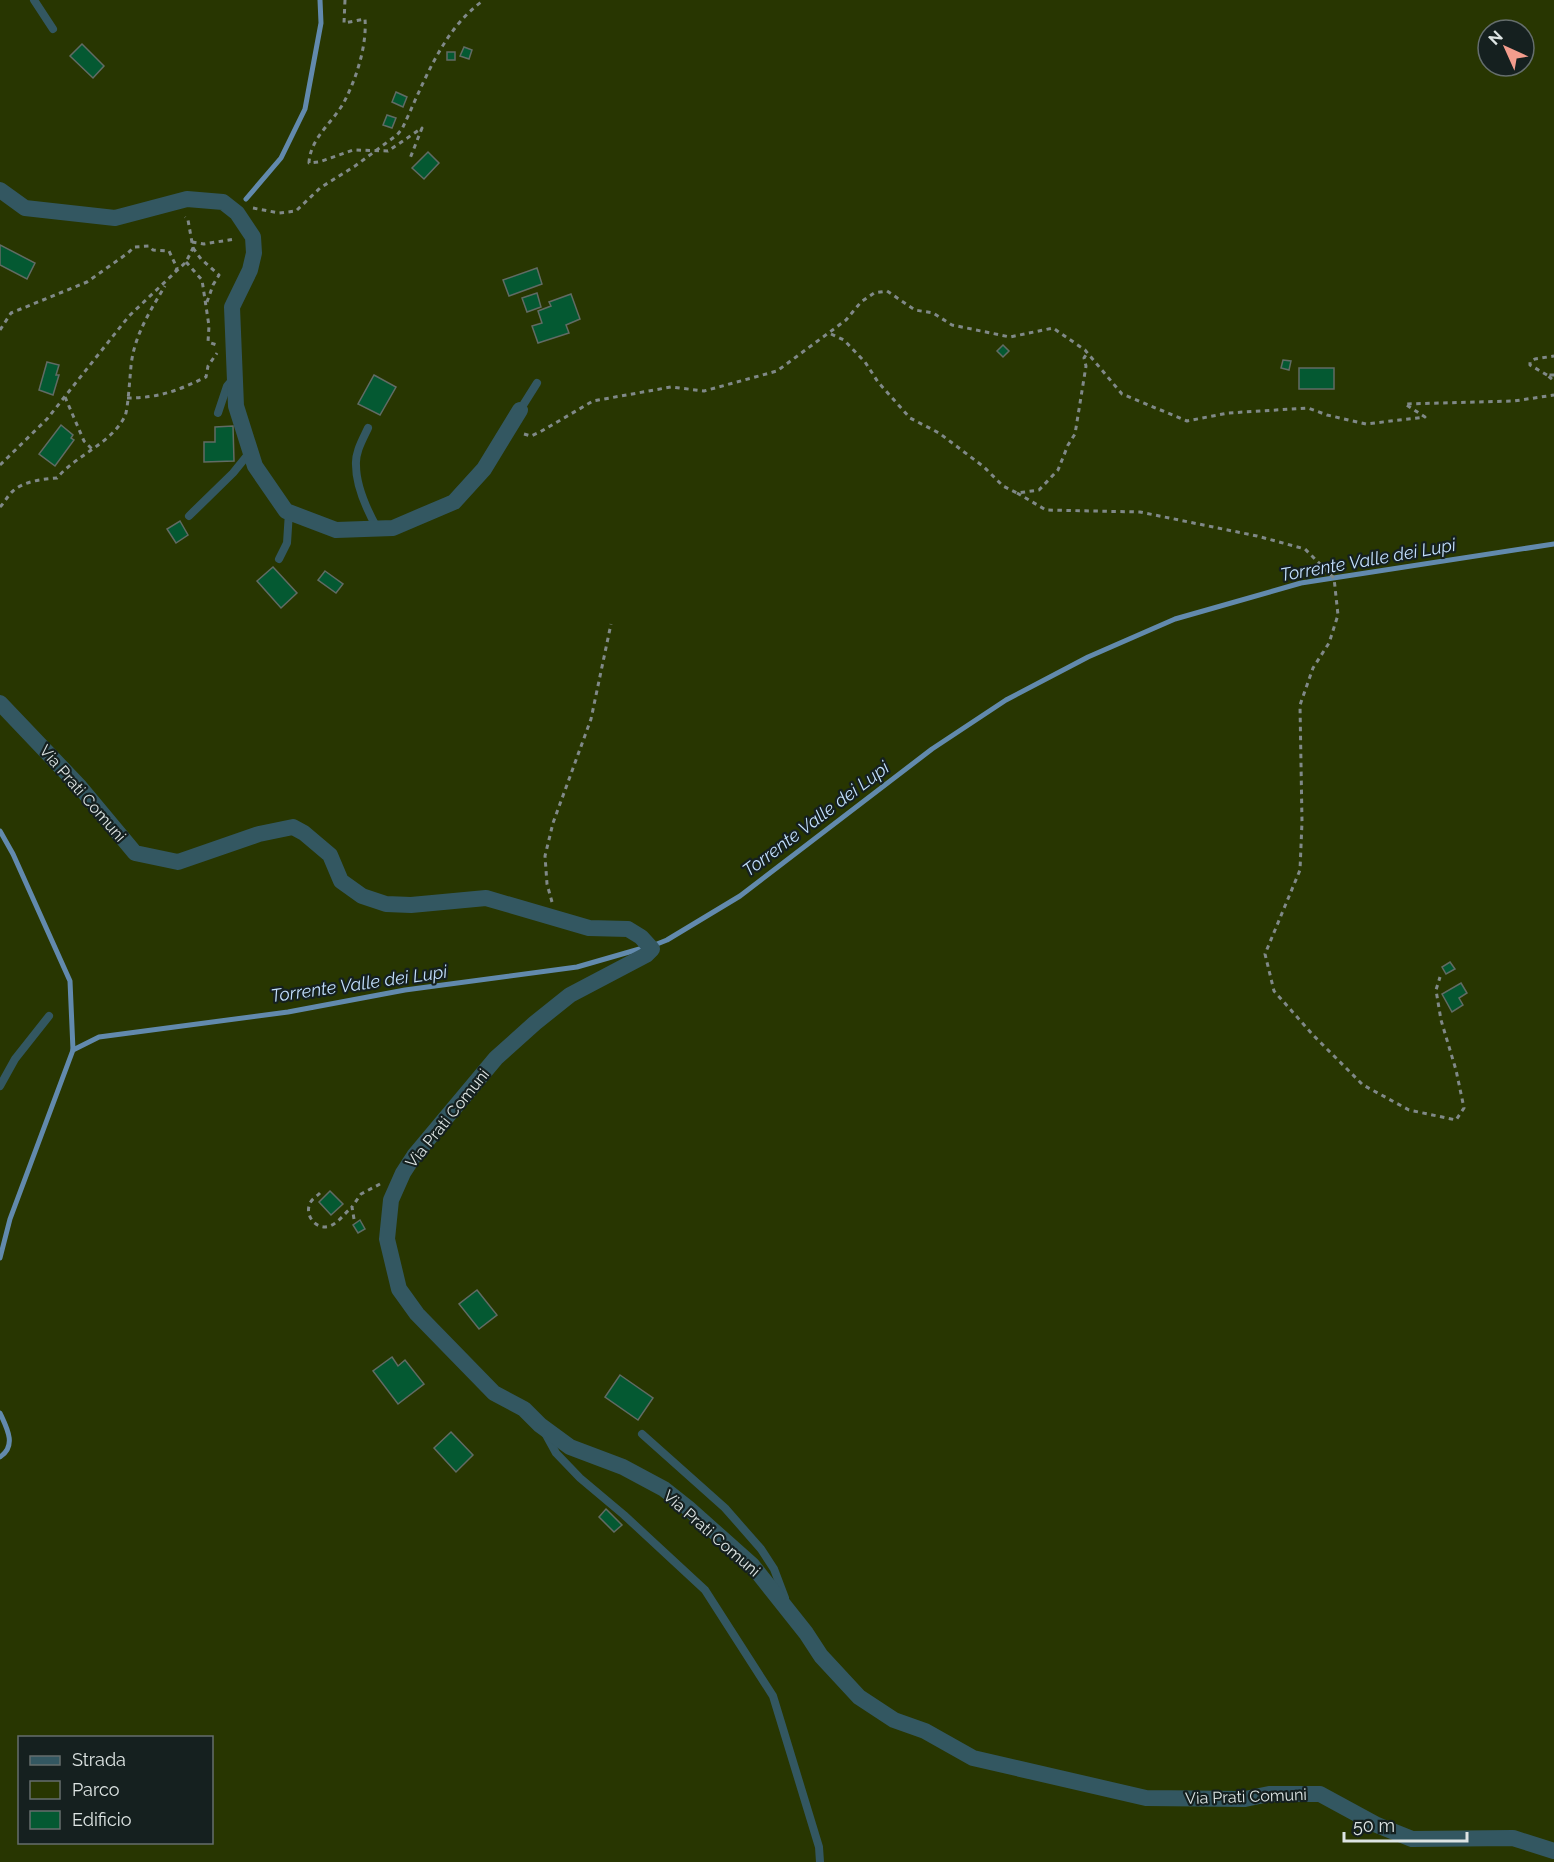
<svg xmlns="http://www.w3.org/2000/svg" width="1554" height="1862" viewBox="0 0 1554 1862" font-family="Raleway,sans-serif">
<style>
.green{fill:#283601;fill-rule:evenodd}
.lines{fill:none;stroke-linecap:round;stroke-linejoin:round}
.stream{stroke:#628aad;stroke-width:5}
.building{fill:#045932;stroke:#616b64;stroke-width:1.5}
.path{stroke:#808988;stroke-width:3;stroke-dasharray:4.5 4.5;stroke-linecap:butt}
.lane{stroke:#335761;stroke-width:8}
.street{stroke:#335761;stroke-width:16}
.labels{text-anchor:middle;stroke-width:4.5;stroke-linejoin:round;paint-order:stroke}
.street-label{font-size:16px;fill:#dde4e3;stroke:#15201f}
.water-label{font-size:18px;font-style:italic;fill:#c1defc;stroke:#15201f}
</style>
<rect width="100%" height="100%" fill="#15201f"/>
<!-- green -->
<path class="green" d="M 0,0 L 1554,0 L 1554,1862 L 0,1862 ZM 1488,30 L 1524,30 L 1524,66 L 1488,66 ZM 20,1738 L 212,1738 L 212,1842 L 20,1842 Z"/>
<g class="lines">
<!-- stream -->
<g class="stream">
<polyline points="246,199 281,158 305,109 321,23 320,0"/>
<polyline points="0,831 13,854 70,981 73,1050 10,1219 0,1258"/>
<polyline points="652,946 667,940 740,896 932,749 1006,700 1088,657 1175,619 1301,583 1554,544"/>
<polyline points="73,1050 99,1037 288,1012 405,990 577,967 643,948"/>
<path d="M 0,1413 C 7,1428 17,1446 0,1457"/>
</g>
</g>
<!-- building -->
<g class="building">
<polygon points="82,44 104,66 93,78 70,56"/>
<polygon points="464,47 472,50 469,59 460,56"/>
<rect x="447" y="52" width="8" height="8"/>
<polygon points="396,92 407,97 403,107 392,102"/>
<polygon points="387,115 396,118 392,128 383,125"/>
<polygon points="428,152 439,163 424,179 412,168"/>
<polygon points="0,245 35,263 27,279 0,265"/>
<polygon points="537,268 542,284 509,296 503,280"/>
<polygon points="537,293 541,307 527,312 522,298"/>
<polygon points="571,294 580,319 566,325 569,333 538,343 532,326 542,323 538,311 551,306 549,302"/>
<polygon points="1003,345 1009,351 1003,357 997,351"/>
<polygon points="1283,360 1291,361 1289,370 1281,368"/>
<polygon points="47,362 59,365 56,375 59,375 53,395 39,390"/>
<rect x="1299" y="368" width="35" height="21"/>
<polygon points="374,375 396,387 380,415 358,404"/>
<polygon points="61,425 73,435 71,438 74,440 55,466 39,454"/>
<polygon points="233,426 234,461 204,462 204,442 215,442 215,427"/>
<polygon points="180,521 188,535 176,543 167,529"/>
<polygon points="273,567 297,593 281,608 257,581"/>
<polygon points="325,571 343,584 336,593 318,580"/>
<polygon points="1450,962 1455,969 1446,974 1442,967"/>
<polygon points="1461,983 1467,993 1459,998 1463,1005 1452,1012 1442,994"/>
<polygon points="330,1191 343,1204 331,1215 319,1202"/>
<polygon points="360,1220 365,1229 358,1233 353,1225"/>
<polygon points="477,1290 497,1315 479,1329 459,1304"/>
<polygon points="392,1357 398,1366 405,1360 424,1384 398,1404 373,1371"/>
<polygon points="620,1375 653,1398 638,1420 605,1397"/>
<polygon points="451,1432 473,1455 456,1472 434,1448"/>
<polygon points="606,1509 622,1525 614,1532 599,1517"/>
</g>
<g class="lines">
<!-- path -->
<g class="path">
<path d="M 345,0 L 344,23 L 365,19 C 367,46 356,80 343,104 C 331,124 310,139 309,163 L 319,162 L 353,150 L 388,151 L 422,128 L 409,161"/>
<path d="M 253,208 L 279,213 L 296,211 L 320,188 L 355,166 L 397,135 L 402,129 C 423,85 442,29 484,0"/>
<polyline points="192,242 204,244 235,239"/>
<polyline points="193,248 201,259 219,275 213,285 207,302"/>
<polyline points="186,262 202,280 209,326 208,342 217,345"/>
<polyline points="0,330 11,313 87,282 128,253 134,247 149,246 153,250 169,251 177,268 175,273"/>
<polyline points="831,334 844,340 865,362 878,382 910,418 939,433 984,467 1003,486 1017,493 1039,490 1058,470 1068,445 1075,434 1086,366 1084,358 1087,353"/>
<polyline points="1547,375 1530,365 1530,362 1535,359 1554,356"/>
<polyline points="1554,375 1547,375 1554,381"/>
<polyline points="65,397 84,441 92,449"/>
<path d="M 127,398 C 159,398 177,391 206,377 L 208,366 L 217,353"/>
<polyline points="524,434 531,436 540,432 593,401 671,387 704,391 777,371 846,320 861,302 874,293 887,291 915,310 933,313 952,325 1010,337 1053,328 1085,350 1122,394 1187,421 1228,413 1308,408 1327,415 1366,424 1425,417 1405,404 1514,401 1554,395"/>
<polyline points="0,465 47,419 129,316 186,262 193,248 188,220 185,217"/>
<polyline points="1017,493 1046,510 1140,512 1257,536 1305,549 1334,578 1338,615 1329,643 1313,668 1300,705 1302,822 1300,870 1265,954 1274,991 1313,1035 1363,1085 1409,1110 1456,1120 1464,1108 1456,1070 1441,1020 1436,990 1440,977"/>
<path d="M 0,507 C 5,502 8,495 13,491 C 24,481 43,479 57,478 C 76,455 111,444 125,416 C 128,410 130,375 131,366 C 134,336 150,311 165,286"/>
<polyline points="552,902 547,884 545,856 553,823 591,719 611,624"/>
<path d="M 320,1193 C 317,1196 312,1199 310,1203 C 304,1216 317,1231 330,1226 C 338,1223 345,1213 352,1207"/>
<polyline points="354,1219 352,1207 361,1194 380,1184"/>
</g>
<!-- lane -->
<g class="lane">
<polyline points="34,0 53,29"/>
<polyline points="520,410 537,383"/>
<polyline points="218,413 227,386 233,379"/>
<path d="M 368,428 C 363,439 355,452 356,465 C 356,486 367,510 377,528"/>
<polyline points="189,516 233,473 250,452"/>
<polyline points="279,559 287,543 289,512"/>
<polyline points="0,1086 15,1059 49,1016"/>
<polyline points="545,1433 556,1453 580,1478 624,1515 705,1590 773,1696 819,1847 820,1862"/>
<polyline points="642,1434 725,1508 761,1549 774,1569 785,1598"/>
</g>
<!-- street -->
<g class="street">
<polyline points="0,190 25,208 115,218 187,199 223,202 237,213 253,237 254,253 250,270 232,307 236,406 255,466 286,511 336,530 393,528 454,502 484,469 520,410"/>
<polyline points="0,703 80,787 135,853 178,862 259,834 293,827 304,833 330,855 341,881 362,896 386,904 411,905 486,898 589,928 628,929 641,937 652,949 646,955 570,995 535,1023 496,1058 414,1156 403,1173 391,1200 387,1239 399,1289 417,1314 494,1393 524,1409 540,1425 570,1447 623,1467 664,1489 688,1508 752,1565 806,1633 821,1656 859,1697 894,1720 925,1731 973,1758 1146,1798 1245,1799 1269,1794 1320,1794 1377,1825 1412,1839 1513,1838 1554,1851"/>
</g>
</g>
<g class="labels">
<!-- street labels -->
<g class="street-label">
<text transform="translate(83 793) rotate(49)" y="6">Via Prati Comuni</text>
<text transform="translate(447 1118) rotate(-51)" y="6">Via Prati Comuni</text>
<text transform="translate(712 1533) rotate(41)" y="6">Via Prati Comuni</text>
<text transform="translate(1246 1796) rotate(-2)" y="6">Via Prati Comuni</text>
</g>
<!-- water labels -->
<g class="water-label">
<text transform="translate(1368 560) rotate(-10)" y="6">Torrente Valle dei Lupi</text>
<text transform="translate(816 819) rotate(-37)" y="6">Torrente Valle dei Lupi</text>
<text transform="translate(359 984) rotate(-8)" y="6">Torrente Valle dei Lupi</text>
</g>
</g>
<!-- legend -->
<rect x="18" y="1736" width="195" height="108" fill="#15201f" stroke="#656e6d" stroke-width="1.5"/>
<rect x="30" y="1756" width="30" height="9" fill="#335761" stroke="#656e6d" stroke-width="1.5"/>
<text x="72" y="1766" font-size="18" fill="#dde4e3">Strada</text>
<rect x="30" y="1781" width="30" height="18" fill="#283601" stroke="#656e6d" stroke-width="1.5"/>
<text x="72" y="1796" font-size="18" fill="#dde4e3">Parco</text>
<rect x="30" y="1811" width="30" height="18" fill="#045932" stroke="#656e6d" stroke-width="1.5"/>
<text x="72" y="1826" font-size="18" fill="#dde4e3">Edificio</text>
<!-- north arrow -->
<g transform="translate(1506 48) rotate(315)"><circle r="28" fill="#15201f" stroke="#656e6d" stroke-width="1.5"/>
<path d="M0-4.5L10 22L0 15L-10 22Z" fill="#f49d8d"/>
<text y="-9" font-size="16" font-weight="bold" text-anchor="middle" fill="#dde4e3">N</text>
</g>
<!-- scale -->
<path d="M1344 1832v9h123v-9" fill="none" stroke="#dde4e3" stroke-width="3"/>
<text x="1353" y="1832" font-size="18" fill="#dde4e3" stroke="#15201f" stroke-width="4.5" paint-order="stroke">50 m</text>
</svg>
